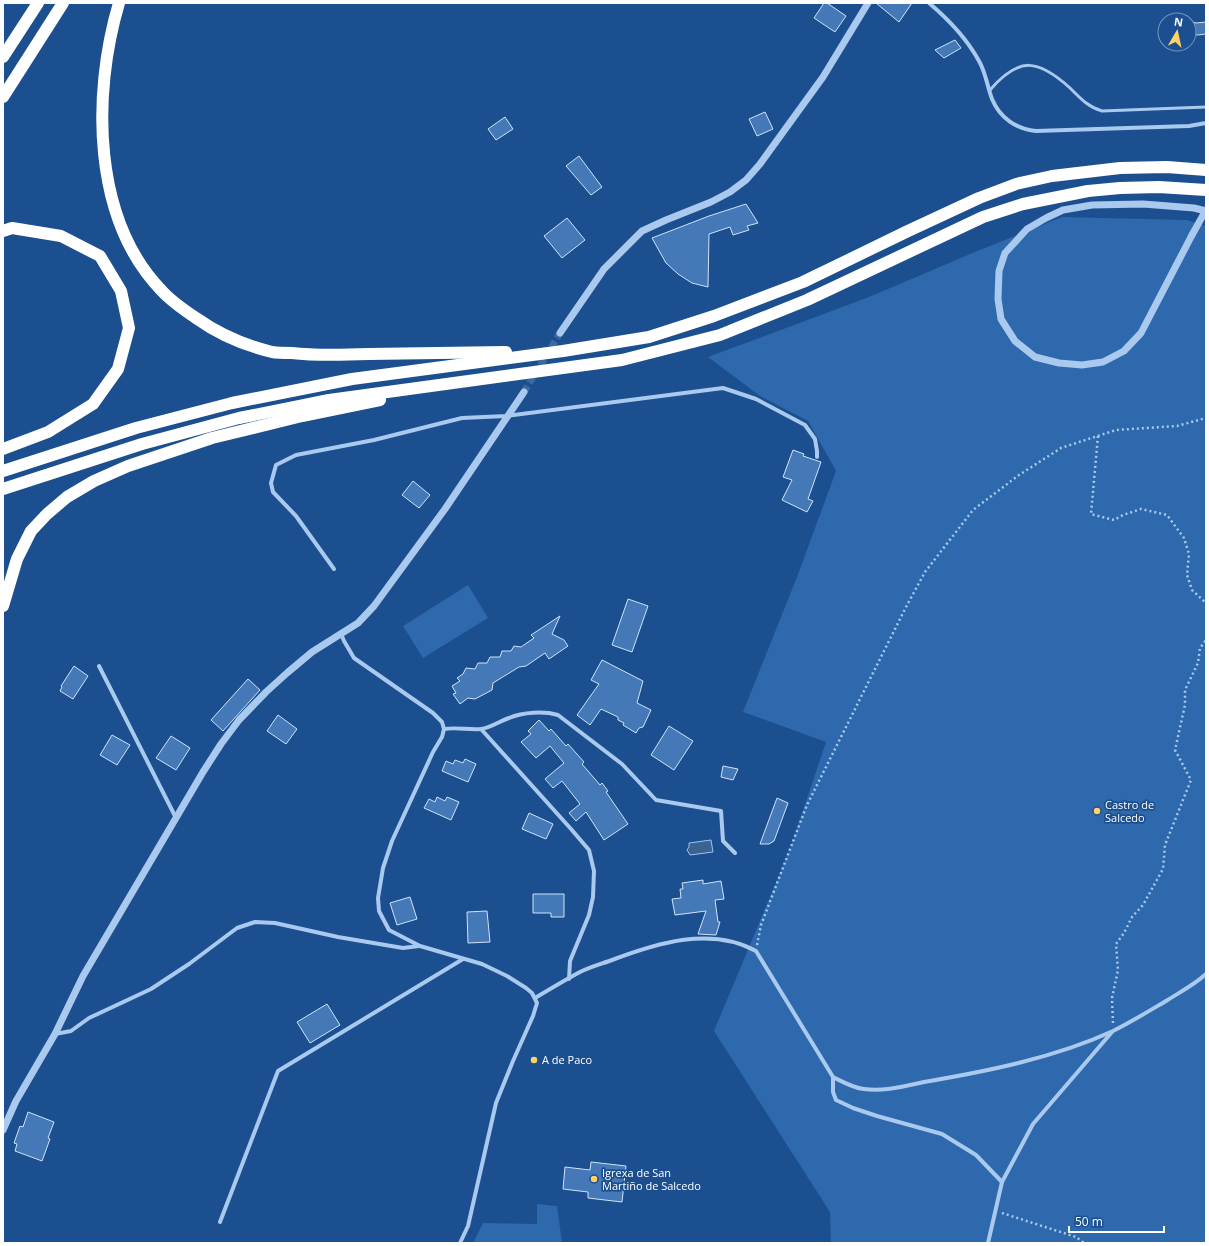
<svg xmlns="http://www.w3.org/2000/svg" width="1209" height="1246" viewBox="0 0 1209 1246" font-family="'Open Sans',sans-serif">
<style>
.green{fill:#2e69ad}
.water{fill:#3c6290;stroke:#9cc4f0}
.building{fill:#4478b7;stroke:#cfe3fa}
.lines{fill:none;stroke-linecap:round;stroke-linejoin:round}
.tertiary-tunnel{stroke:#3d69a0;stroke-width:7;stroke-dasharray:7 3.5;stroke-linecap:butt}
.path{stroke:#a9c9ee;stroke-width:2.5;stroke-dasharray:2 3;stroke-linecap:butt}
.service{stroke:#a9c9ee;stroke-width:3}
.minor{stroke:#a9c9ee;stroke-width:4}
.tertiary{stroke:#a9c9ee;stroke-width:7}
.motorway{stroke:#fff;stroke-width:12}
.tertiary-bridge{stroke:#a9c9ee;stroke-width:7}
.poi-dot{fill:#ffd166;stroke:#1b4f8f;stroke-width:1.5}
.labels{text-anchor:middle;stroke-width:3.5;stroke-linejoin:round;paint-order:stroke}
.poi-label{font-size:11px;fill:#fff;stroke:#1b4f8f;text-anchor:start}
</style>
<rect width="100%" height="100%" fill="#1b4f8f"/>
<!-- green -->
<g class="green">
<polygon points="1062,217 1187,220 1206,226 1206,1243 831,1243 830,1212 714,1031 790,849 826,742 743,712 797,577 836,471 808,421 760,396 708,357 869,297 975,252"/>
<polygon points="468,585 488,618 423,658 403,626"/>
<polygon points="537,1204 557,1206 562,1243 473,1243 483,1223 537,1224"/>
</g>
<!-- water -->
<polygon class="water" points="711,840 713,852 690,855 687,850 689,847 689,843"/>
<!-- building -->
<g class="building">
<polygon points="824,3 827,3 846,16 835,32 814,18"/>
<polygon points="876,3 912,3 899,22"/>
<polygon points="1189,21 1196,23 1206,22 1206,34 1198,35 1189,34"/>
<polygon points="955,40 961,48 944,58 935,50"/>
<polygon points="765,112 773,129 757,136 749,119"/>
<polygon points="505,117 513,129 496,140 488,129"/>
<polygon points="579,156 602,187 591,195 566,166"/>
<polygon points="746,204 758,223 747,226 749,230 733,235 730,227 709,234 708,287 692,283 678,274 666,263 652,238 709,216"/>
<polygon points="567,218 585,240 562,258 544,236"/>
<polygon points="793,450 804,454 803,456 821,462 808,499 813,501 807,512 782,500 792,480 783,477"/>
<polygon points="413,481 430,495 419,508 402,495"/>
<polygon points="628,599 648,606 632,652 612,645"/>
<polygon points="560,616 552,634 564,640 568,646 549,659 545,653 526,666 519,667 493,683 492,690 475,699 468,698 460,704 453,694 456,693 452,686 460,681 457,678 463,674 466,668 475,669 478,663 487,663 490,657 500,657 502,651 511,651 514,646 521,647 534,638 531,635"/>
<polygon points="602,660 643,681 637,703 651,710 643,727 639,728 636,733 623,725 624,723 618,720 618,717 601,709 590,725 577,715 599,684 591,680"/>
<polygon points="74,666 88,676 73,699 60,691 62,687 61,686"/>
<polygon points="248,679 260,690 223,731 211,720"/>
<polygon points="278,715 297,729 286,744 267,731"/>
<polygon points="539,720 549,731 551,729 566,746 568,744 584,762 582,764 600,785 602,783 608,791 606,792 628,824 604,840 586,812 576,821 569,813 580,804 562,781 553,788 545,779 564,763 550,746 536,758 521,742 531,734 528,731"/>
<polygon points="669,726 693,741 674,770 651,755"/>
<polygon points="112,735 130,745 117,765 100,755"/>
<polygon points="171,736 190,748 176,770 156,758"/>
<polygon points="465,759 476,764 468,782 442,771 446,761 453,764 455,760 463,763"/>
<polygon points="723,766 738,769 733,780 721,777"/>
<polygon points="437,797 445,801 447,797 459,802 451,820 424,808 429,799 435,802"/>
<polygon points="777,798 788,803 774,841 769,844 760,844"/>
<polygon points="529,813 553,824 546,839 522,829"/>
<polygon points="703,880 703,884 721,881 724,899 715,900 718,922 720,922 716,935 698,934 706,911 675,915 672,899 681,898 680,889 683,889 682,883"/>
<polygon points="533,894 564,894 564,917 551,917 551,913 533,913"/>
<polygon points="410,897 417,919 397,925 390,903"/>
<polygon points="487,911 490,942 468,943 467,912"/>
<polygon points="327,1004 340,1025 310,1043 297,1022"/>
<polygon points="28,1112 54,1122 48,1138 50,1139 42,1161 15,1151 17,1144 14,1143 20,1126 23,1127"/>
<polygon points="591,1162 626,1166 622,1202 588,1198 588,1192 563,1189 565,1167 590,1170"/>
</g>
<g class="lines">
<!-- tertiary-tunnel -->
<polyline class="tertiary-tunnel" points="524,392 560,333"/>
<!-- path -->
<g class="path">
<polyline points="1098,436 1091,514 1114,520 1123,515 1141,509 1167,515 1184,538 1189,554 1187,575 1192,590 1206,603"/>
<polyline points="757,945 761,925 807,805 906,607 925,572 973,510 1019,475 1061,448 1116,430 1177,426 1206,418"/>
<polyline points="1113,1023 1112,998 1118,970 1116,944 1124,933 1132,917 1143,905 1163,869 1165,845 1191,780 1175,750 1185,705 1185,690 1198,663 1200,648 1206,640"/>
<polyline points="1002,1213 1076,1237 1084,1243"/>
</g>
<!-- service -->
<path class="service" d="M 990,90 C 1019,56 1038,59 1070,88 C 1080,98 1088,107 1102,111 L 1206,107"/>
<!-- minor -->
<g class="minor">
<path d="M 929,3 C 948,19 967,39 979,61 C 986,73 987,86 992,99 C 1000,118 1016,129 1036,131 L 1189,126 L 1206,123"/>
<polyline points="334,569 296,516 273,492 271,483 276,465 296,455 374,440 462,418 506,416 723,388 756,399 805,425 815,439 817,451 817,457"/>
<polyline points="341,634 344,641 354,658 433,713 442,722 444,729 442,737 433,752 392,841 383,868 378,898 379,911 389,930 420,946 482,964 507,976 526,988 532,993 537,1003 533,1016 513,1061 496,1103 468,1226 460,1243"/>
<polyline points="99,666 176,818"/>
<path d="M 444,729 C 456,727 468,730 481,729 C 490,728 500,721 509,718 C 523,712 544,711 558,715 L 622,764 L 656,800 L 721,811 L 723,841 L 735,853"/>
<polyline points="481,729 571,829 589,850 594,871 593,897 589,915 570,961 569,979"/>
<path d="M 535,998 C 550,989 565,980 580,972 C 590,967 601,964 612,960 C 657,943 711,926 756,951 L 833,1077 C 843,1082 853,1088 864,1089 C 883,1092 905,1086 924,1082 C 988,1071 1054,1058 1113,1031 C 1131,1022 1149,1011 1166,1001 C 1180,992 1194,985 1206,974"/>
<polyline points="55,1034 71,1031 89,1018 151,989 189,964 237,928 255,922 275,923 338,937 403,948 419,946"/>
<polyline points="833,1077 833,1092 836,1100 853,1108 877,1116 942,1134 976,1155 1002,1182 988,1243"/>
<polyline points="1002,1182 1033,1124 1112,1032"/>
<polyline points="220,1222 278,1071 463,959"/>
</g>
<!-- tertiary -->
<g class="tertiary">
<polyline points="1192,235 1141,333 1124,351 1103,362 1082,365 1059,363 1035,357 1015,341 1001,319 998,299 999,271 1005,253 1027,229 1046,218 1063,210 1092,205 1143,204 1194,208 1206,211"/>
<polyline points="560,333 604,269 642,231 666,220 711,202 730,192 746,180 760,164 823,77 868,3"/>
<polyline points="3,1130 16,1101 55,1034 83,976 203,772 221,744 239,720 266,692 287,673 312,652 358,623 374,606 445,509 524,392"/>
</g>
<!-- motorway -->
<g class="motorway">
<path d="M 119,3 C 92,94 92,219 162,291 C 172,302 184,310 196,318 C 220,335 243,345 272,352 C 278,353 285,353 292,353 C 317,356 343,355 369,354 C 414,353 460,353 506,352"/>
<polyline points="3,57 38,3"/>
<polyline points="3,97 63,3"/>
<polyline points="3,231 12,228 61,236 100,256 121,291 129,328 118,369 93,404 48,432 3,449"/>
<polyline points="3,471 136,428 232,403 352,379 563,351 649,337 714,316 803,282 908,231 979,198 1016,184 1052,176 1120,168 1167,167 1206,170"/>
<polyline points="3,489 142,444 239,418 329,400 622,360 720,335 807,300 983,217 1023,204 1088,191 1120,188 1159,187 1206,190"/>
<polyline points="3,606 17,559 31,531 47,514 67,497 94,481 128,466 212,438 302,416 380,400"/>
</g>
<!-- tertiary-bridge -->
<polyline class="tertiary-bridge" points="1192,235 1206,210"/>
</g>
<!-- markers -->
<g class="poi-dot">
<circle cx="1097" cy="811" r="4"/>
<circle cx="534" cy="1060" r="4"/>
<circle cx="594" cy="1179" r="4"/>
</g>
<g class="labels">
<!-- poi labels -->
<g class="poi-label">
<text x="1105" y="809">Castro de<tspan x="1105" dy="13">Salcedo</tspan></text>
<text x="542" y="1064">A de Paco</text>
<text x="602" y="1177">Igrexa de San<tspan x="602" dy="13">Martiño de Salcedo</tspan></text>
</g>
</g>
<!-- border -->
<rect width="1209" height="1246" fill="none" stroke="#ffffff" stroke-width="8"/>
<!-- north arrow -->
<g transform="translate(1177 32) rotate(9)"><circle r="19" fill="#1b4f8f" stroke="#7695bc"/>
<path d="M0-3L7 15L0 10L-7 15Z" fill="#ffd166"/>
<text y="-6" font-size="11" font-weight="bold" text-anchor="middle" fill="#ffffff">N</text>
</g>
<!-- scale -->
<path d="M1069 1226v6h95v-6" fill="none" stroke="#ffffff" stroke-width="2"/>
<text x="1075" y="1226" font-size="12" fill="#ffffff" stroke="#1b4f8f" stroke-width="3" paint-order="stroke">50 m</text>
</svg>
